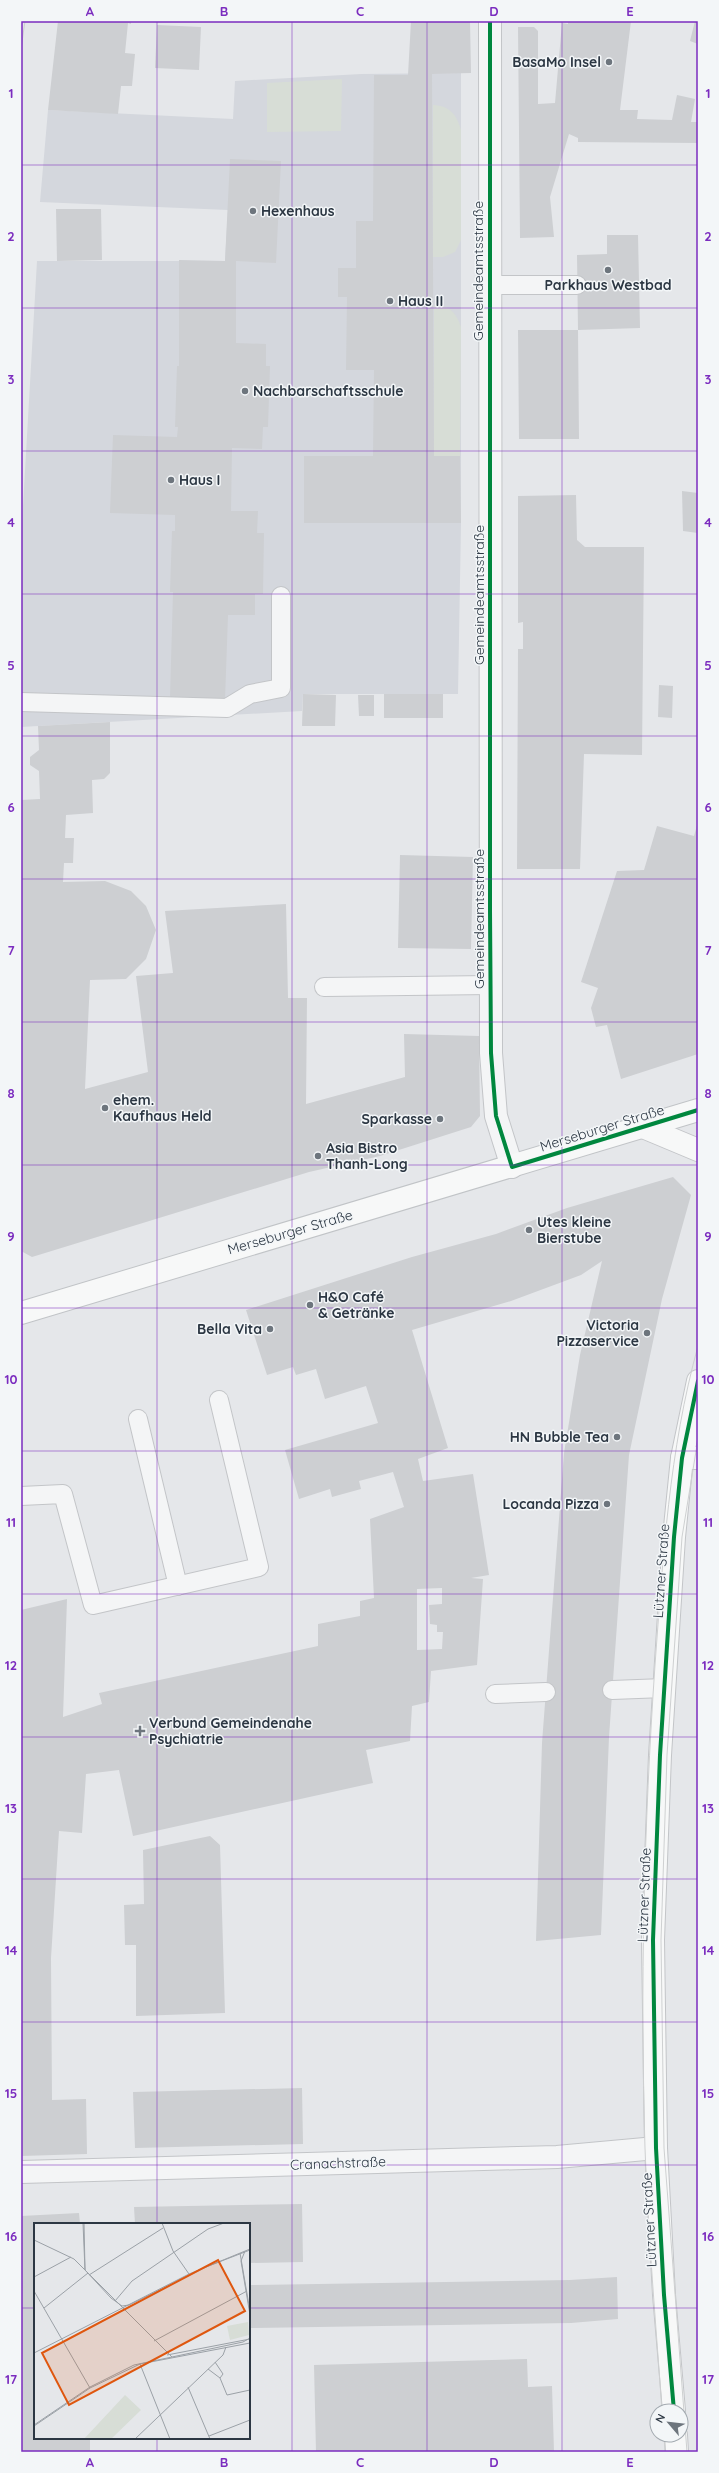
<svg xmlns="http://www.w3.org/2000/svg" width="719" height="2473" viewBox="0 0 719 2473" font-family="Quicksand,sans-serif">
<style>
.built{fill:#d4d7dd}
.green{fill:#d7ddd6}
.building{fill:#cdcfd2;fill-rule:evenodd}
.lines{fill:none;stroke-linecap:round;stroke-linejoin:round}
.lane-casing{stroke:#c3c5c8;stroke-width:20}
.street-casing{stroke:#c3c5c8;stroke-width:24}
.secondary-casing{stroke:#c3c5c8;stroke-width:24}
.primary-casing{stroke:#c1c4c7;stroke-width:24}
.lane{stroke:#f4f5f6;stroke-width:18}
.street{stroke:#f4f5f6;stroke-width:22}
.secondary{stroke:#f7f8f8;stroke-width:22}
.primary{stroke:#f7f8f8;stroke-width:22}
.tram{stroke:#ced0d1;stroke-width:1}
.cycleway-casing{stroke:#f3f6f8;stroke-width:6}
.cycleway{stroke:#00873e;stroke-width:4}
.grid{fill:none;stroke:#7b2cbf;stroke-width:1;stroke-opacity:0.55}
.poi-dot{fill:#6d757d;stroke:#f3f6f8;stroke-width:1.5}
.labels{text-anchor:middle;stroke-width:3;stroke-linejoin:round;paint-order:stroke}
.poi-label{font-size:14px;font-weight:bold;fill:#2c3743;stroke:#f3f6f8;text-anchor:start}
.street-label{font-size:14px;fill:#2c3743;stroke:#f3f6f8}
.inset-road{fill:none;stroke:#9ba1a7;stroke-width:1}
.view{fill:#df570f;fill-opacity:0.15;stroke:#df570f;stroke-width:2}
.inset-edge{fill:none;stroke:#2c3743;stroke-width:2}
.neatline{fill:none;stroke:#7b2cbf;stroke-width:1.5}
.grid-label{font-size:13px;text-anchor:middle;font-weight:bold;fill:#7b2cbf}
</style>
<rect width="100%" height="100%" fill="#e5e7ea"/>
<!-- built -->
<polygon class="built" points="461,73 461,523 458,694 303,694 302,711 21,727 21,541 37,261 225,261 228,210 40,202 48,110 233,119 235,81 361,74"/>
<!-- green -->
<g class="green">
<polygon points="342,79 341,131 267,132 267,83"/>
<path d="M 433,105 C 450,106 456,114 461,130 L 461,240 L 455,252 L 443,257 L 433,257 Z"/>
<path d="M 434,305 C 450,305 456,313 461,327 L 460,456 L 434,456 Z"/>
</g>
<!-- building -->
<g class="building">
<polygon points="58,21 131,21 131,24 128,23 125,53 135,54 132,86 121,86 118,114 48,110"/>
<polygon points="411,21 470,21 471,73 432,74 434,456 460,456 461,523 304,523 304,456 373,456 374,370 346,370 347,297 338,297 338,268 356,268 356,221 373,221 374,75 408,75"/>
<polygon points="568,21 631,21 620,110 638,110 637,119 672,120 677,95 695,99 691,122 698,122 698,143 578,142 578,138 569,134 550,197 554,237 520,238 518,27 534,27 538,31 538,104 555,103 562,23 568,24"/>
<polygon points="695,21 698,21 698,44 690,41"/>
<polygon points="157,25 201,27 199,70 155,68"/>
<polygon points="230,159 281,161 276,263 236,261 236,343 266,344 266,366 270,366 268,427 263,427 262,449 232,448 231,511 258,511 257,533 264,533 263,594 255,594 255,615 228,615 225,700 170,698 173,592 170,592 172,531 175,531 175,515 110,513 113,435 177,437 178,427 175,427 177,366 179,366 179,260 225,261"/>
<polygon points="56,209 101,209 102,260 57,261"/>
<polygon points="607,235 638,235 640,328 578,330 579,439 519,439 518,330 578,330 577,255 607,254"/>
<polygon points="682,491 698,493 698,533 683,531"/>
<polygon points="576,495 577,540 585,547 644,547 642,755 584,754 580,869 517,869 518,649 523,649 523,622 518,623 518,496"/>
<polygon points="659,685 673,686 672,718 658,717"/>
<polygon points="303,694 336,695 335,726 302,726"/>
<rect x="384" y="694" width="59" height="24"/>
<polygon points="358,695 374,695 374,716 359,716"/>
<polygon points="110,722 110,773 104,779 92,780 93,813 66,815 65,838 74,838 73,863 64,863 63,882 105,881 131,891 146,906 156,930 146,959 126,979 90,980 85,1089 148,1072 136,976 173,973 165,911 286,904 288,998 307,998 306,1104 405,1077 404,1034 479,1036 480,1116 471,1127 380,1156 309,1172 32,1257 21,1251 21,800 40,799 39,771 30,765 30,757 39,750 38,726"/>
<polygon points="698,822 698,1054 621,1079 607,1025 596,1027 591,1008 598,988 581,982 617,871 644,870 657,826 694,836"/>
<polygon points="400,855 473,857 471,949 398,948"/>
<path d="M 673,1177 L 691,1195 L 662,1299 L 629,1455 L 609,1737 L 601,1935 L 536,1941 L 542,1743 L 564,1453 L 580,1355 L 602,1261 L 581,1275 L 511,1301 L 412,1330 L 448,1448 L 418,1459 L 423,1481 L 473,1474 L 489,1575 L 471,1578 L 483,1579 L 477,1665 L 431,1671 L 429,1702 L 412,1706 L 410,1741 L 366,1750 L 373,1783 L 133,1836 L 119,1770 L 86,1774 L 82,1833 L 59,1831 L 51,1958 L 52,2100 L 86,2099 L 87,2154 L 21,2156 L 21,1610 L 67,1599 L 63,1717 L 102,1704 L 99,1693 L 318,1646 L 318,1624 L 360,1616 L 360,1601 L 374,1598 L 370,1519 L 404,1507 L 393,1472 L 359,1481 L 361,1489 L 332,1497 L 330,1489 L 299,1499 L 285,1450 L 378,1423 L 366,1386 L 325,1399 L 316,1369 L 296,1375 L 293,1367 L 267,1375 L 246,1310 L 412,1257 L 496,1234 L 567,1208 ZM 442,1588 L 442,1604 L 429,1605 L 430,1624 L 437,1625 L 437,1632 L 443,1632 L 442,1649 L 417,1650 L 417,1589 Z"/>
<polygon points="210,1836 220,1845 225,2013 136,2016 136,1945 125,1945 124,1905 144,1904 143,1850"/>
<polygon points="302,2088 303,2144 135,2148 133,2092"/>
<rect x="697" y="2125" width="1" height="20"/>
<polygon points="302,2204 303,2262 249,2263 249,2224 135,2224 134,2207"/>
<polygon points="79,2213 80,2224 35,2224 35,2438 90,2438 90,2452 21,2452 21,2216"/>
<polygon points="617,2277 618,2319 571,2323 249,2328 249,2285 570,2280"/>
<polygon points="527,2359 528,2387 552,2386 554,2452 316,2452 314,2365"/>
</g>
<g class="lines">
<defs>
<g id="lane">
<polyline points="490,285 577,285"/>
<polyline points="21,702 227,708 250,694 281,688 281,596"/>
<polyline points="324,987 491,985"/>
<polyline points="138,1419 178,1586"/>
<polyline points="21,1496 63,1494 93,1605 259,1567 219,1400"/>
<polyline points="612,1690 664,1688"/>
<polyline points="495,1694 546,1692"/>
</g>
<g id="street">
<polyline points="490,21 491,1053 496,1116 512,1167"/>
<polyline points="682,1458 698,1458"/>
<polyline points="21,2172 557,2157 656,2148"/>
</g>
<g id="secondary">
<polyline points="643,1127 698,1150"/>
<polyline points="674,2411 664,2295 656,2148 653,1940 660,1755 674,1537 682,1458 698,1381"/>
<polyline points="676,2435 677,2452"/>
</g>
<polyline id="primary" points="21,1313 698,1110"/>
</defs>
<!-- lane casing -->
<use href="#lane" class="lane-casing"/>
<!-- street casing -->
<use href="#street" class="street-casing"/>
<!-- secondary casing -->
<use href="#secondary" class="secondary-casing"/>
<!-- primary casing -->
<use href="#primary" class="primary-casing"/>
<!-- lane -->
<use href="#lane" class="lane"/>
<!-- street -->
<use href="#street" class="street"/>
<!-- secondary -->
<use href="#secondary" class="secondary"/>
<!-- primary -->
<use href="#primary" class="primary"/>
<!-- tram -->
<g class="tram">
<polyline points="21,49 25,21"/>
<path d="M 662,2411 C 656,2324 648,2236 645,2148 C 640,1987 644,1825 655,1665 C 663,1558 669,1450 698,1346"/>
<polyline points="664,2435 665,2452"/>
<polyline points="687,2452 664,2148 661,1940 667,1755 682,1537 698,1439"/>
</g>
<defs>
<g id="cycleway">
<polyline points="490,21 490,911 491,1053 496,1116 512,1167 698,1110"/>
<polyline points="674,2411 664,2295 656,2148 653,1940 660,1755 674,1537 682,1458 698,1381"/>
</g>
</defs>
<!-- cycleway casing -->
<use href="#cycleway" class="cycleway-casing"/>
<!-- cycleway -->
<use href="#cycleway" class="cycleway"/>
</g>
<!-- grid -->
<path class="grid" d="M 157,21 L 157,2224M 292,21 L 292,2452M 427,21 L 427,2452M 562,21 L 562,2452M 21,165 L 698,165M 21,308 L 698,308M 21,451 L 698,451M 21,594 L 698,594M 21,736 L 698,736M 21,879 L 698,879M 21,1022 L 698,1022M 21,1165 L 698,1165M 21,1308 L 698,1308M 21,1451 L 698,1451M 21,1594 L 698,1594M 21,1737 L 698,1737M 21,1879 L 698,1879M 21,2022 L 698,2022M 21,2165 L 698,2165M 21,2308 L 35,2308M 249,2308 L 698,2308M 157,2438 L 157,2452"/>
<!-- markers -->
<g class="poi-dot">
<circle cx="609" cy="62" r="4"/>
<circle cx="253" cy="211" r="4"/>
<circle cx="608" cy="270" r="4"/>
<circle cx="390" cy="301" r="4"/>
<circle cx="245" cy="391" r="4"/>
<circle cx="171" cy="480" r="4"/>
<circle cx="105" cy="1108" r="4"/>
<circle cx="440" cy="1119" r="4"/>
<circle cx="318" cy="1156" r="4"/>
<circle cx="529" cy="1230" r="4"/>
<circle cx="310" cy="1305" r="4"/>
<circle cx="270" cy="1329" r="4"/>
<circle cx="647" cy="1333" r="4"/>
<circle cx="617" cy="1437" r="4"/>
<circle cx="607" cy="1504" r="4"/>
<path d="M138 1725h4v4h4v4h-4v4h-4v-4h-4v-4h4z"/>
</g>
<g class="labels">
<!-- poi labels -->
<g class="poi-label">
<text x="601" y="67" text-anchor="end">BasaMo Insel</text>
<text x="261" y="216">Hexenhaus</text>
<text x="608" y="290" text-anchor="middle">Parkhaus Westbad</text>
<text x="398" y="306">Haus II</text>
<text x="253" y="396">Nachbarschaftsschule</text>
<text x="179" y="485">Haus I</text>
<text x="113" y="1105">ehem.<tspan x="113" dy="16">Kaufhaus Held</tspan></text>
<text x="432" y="1124" text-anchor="end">Sparkasse</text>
<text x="326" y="1153">Asia Bistro<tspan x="326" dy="16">Thanh-Long</tspan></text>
<text x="537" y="1227">Utes kleine<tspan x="537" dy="16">Bierstube</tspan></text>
<text x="318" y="1302">H&amp;O Café<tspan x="318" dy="16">&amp; Getränke</tspan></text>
<text x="639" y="1330" text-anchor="end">Victoria<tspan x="639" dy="16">Pizzaservice</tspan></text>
<text x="262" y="1334" text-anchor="end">Bella Vita</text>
<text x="609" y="1442" text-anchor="end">HN Bubble Tea</text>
<text x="599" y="1509" text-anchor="end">Locanda Pizza</text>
<text x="149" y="1728">Verbund Gemeindenahe<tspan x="149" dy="16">Psychiatrie</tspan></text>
</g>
<!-- street labels -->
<g class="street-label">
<text transform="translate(478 271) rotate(-90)" y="5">Gemeindeamtsstraße</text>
<text transform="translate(479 595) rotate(-90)" y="5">Gemeindeamtsstraße</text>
<text transform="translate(479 919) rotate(-90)" y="5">Gemeindeamtsstraße</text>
<text transform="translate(602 1128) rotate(-17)" y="5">Merseburger Straße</text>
<text transform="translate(290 1232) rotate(-16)" y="5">Merseburger Straße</text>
<text transform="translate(661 1571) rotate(-86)" y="5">Lützner Straße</text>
<text transform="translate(644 1895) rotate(-88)" y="5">Lützner Straße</text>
<text transform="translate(338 2163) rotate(-2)" y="5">Cranachstraße</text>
<text transform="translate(649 2220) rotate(-93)" y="5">Lützner Straße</text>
</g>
</g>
<!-- overview -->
<g transform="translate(34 2223)">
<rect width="216" height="216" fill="#e5e7ea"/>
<path d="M 214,99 L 215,112 L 196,117 L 193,103 ZM 91,172 L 107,187 L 77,216 L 50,216 Z" fill="#d7ddd6"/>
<path class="inset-road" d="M 49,0 L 51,47 L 77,75 L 88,83 L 95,82 L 172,44 L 216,27M 50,0 L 51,47M 128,0 L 139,28 L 155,51M 0,17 L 40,36 L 138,134M 211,28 L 207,38 L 216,92M 206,30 L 216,88M 55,52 L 129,5M 0,54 L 37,34M 0,68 L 56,165M 81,78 L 98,58 L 174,6 L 190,0M 10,85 L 54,50M 120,118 L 213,68M 0,130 L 155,51 L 216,26M 133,132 L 216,116M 181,139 L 189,151 L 186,155M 106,141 L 136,216M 174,146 L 186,155 L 193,172 L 216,167M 154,164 L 176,216M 0,202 L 56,164 L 100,142 L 209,119 L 216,115M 0,203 L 56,165 L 106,141 L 216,120M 175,213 L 216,197M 101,216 L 189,132 L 192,124"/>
<path class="view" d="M 184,37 L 211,88 L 35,182 L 8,130 Z"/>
<rect width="216" height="216" class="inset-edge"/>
</g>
<!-- border -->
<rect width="719" height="2473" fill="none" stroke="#f3f6f8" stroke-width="44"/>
<!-- north arrow -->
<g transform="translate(669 2423) rotate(298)"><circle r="19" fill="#f3f6f8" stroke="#a3aab0"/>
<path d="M0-3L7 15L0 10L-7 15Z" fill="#6d757d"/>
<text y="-6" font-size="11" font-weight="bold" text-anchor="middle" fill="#2c3743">N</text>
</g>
<rect x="22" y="22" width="675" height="2429" class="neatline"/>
<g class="grid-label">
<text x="90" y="16">A</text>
<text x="224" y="16">B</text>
<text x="360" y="16">C</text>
<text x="494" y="16">D</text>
<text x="630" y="16">E</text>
<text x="11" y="98">1</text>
<text x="708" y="98">1</text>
<text x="11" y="241">2</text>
<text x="708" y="241">2</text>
<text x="11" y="384">3</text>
<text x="708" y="384">3</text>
<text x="11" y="527">4</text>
<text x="708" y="527">4</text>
<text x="11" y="670">5</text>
<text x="708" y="670">5</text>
<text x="11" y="812">6</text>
<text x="708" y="812">6</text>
<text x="11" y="955">7</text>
<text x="708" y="955">7</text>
<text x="11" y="1098">8</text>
<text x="708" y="1098">8</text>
<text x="11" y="1241">9</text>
<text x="708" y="1241">9</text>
<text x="11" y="1384">10</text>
<text x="708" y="1384">10</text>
<text x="11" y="1527">11</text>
<text x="708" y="1527">11</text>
<text x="11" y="1670">12</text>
<text x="708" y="1670">12</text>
<text x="11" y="1813">13</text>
<text x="708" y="1813">13</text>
<text x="11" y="1955">14</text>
<text x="708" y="1955">14</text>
<text x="11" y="2098">15</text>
<text x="708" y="2098">15</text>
<text x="11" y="2241">16</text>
<text x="708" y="2241">16</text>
<text x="11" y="2384">17</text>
<text x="708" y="2384">17</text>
<text x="90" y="2467">A</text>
<text x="224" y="2467">B</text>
<text x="360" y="2467">C</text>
<text x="494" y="2467">D</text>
<text x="630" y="2467">E</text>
</g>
</svg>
